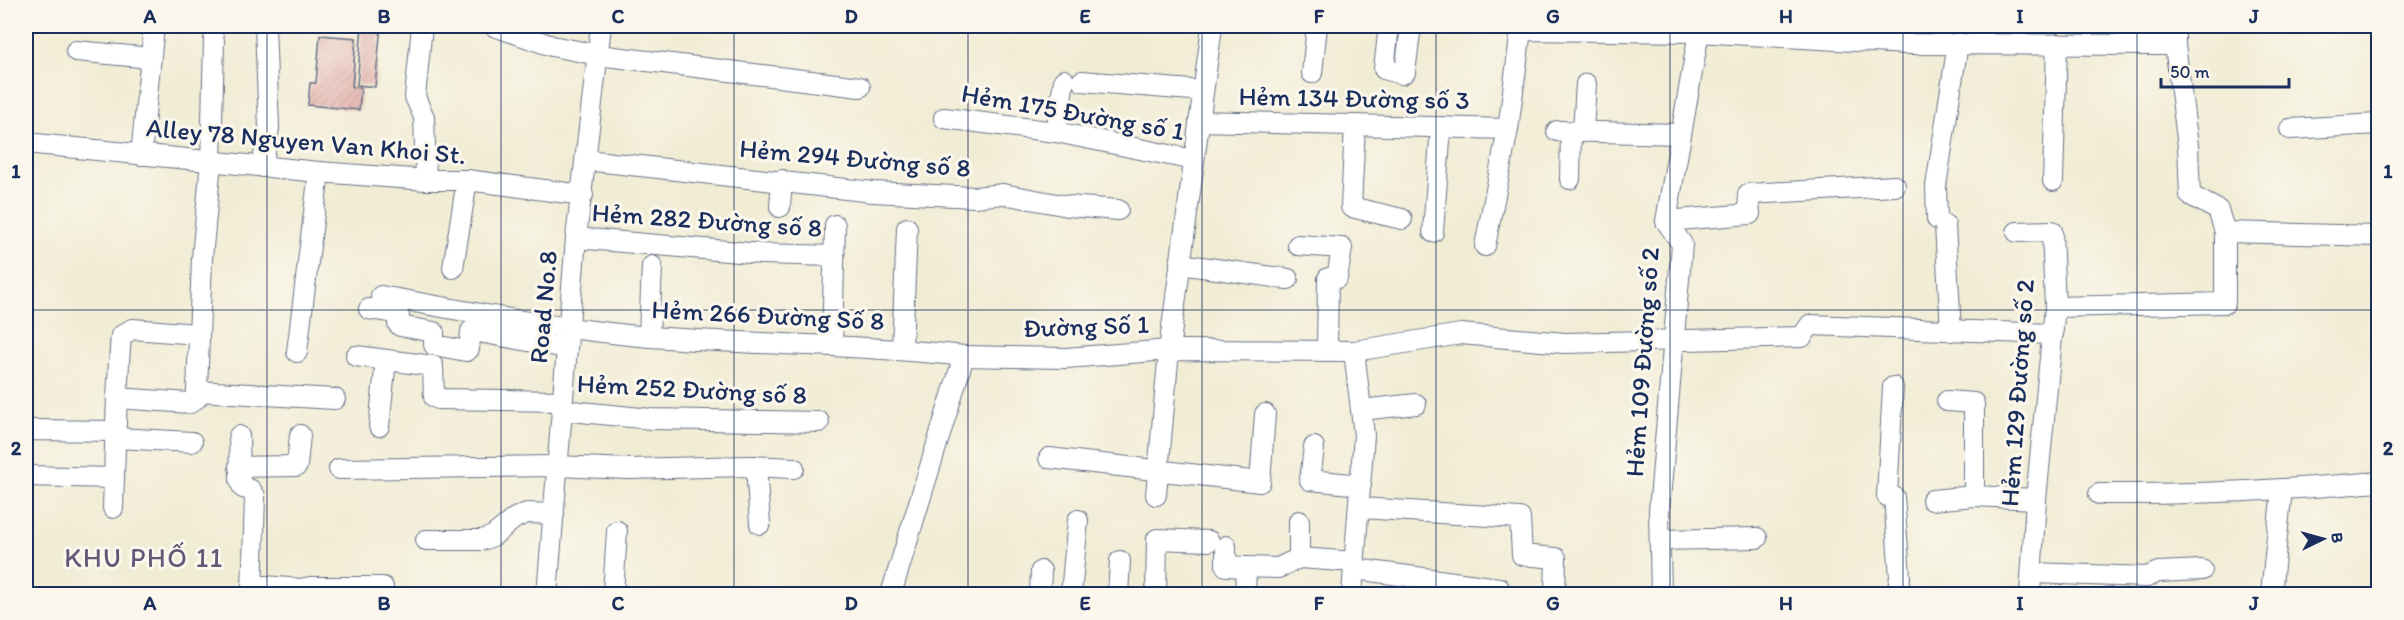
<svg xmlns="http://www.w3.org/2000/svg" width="2404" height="620" viewBox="0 0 2404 620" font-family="Itim,sans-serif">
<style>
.building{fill:url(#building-hatch)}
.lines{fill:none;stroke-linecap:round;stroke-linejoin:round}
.minor-casing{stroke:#667187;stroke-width:22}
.minor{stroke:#fff;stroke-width:20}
.grid{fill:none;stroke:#1b2f5e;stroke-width:1.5;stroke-opacity:0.55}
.labels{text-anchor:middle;stroke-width:6;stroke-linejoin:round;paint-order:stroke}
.street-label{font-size:26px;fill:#1b2f5e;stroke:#fbf7ec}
.neighbourhood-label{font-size:27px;letter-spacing:1.5px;fill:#605a77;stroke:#fbf7ec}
.neatline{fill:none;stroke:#1b2f5e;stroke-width:2}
.grid-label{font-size:20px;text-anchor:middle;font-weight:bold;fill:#1b2f5e}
</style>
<defs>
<pattern id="building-hatch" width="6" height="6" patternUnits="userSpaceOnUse" patternTransform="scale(1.5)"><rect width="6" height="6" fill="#e1aba6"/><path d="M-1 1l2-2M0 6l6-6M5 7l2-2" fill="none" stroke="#c09391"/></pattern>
</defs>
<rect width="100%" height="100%" fill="#fbf7ec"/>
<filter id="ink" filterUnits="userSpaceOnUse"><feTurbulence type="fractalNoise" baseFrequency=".0167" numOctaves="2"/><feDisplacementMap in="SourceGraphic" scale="12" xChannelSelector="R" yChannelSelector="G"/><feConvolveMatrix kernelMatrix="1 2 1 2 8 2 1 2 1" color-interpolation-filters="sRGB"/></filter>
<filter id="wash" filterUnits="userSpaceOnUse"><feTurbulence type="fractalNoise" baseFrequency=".008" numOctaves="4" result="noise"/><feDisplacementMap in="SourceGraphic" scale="24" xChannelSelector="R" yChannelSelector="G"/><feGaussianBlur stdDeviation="1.35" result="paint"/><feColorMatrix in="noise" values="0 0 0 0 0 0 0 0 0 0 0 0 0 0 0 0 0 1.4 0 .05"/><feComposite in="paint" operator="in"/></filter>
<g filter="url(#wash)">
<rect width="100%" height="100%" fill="#f1ecd4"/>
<g id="blocks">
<!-- building -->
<g class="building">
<polygon points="362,26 381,26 375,87 357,85"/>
<polygon points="320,35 356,38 352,87 361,88 359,110 308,105 310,83 316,83"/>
</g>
</g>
</g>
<g filter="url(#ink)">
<use href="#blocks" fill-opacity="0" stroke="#667187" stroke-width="1.5"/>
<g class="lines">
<defs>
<g id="minor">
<polyline points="422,26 415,97 424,117 426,180"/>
<polyline points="494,26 552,46 598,55 860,87"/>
<polyline points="1389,26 1384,69 1402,74 1405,72 1411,26"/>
<polyline points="214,40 211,162 202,258 197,391 335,399"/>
<polyline points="1982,44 1984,26"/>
<polyline points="2175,45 2188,146 2190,195 2218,210 2225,232 2378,236"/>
<polyline points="76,51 151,58"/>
<polyline points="1312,73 1317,26"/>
<polyline points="1082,81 1203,91"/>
<polyline points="944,118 1056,132 1194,160"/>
<polyline points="1199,121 1508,129"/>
<polyline points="1355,125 1351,207 1402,219"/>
<polyline points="2290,129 2378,124"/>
<polyline points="1557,131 1681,134"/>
<polyline points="1056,132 1064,80"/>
<polyline points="1583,132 1586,84"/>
<polyline points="26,143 319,172 426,180 467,180 583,195"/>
<polyline points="141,155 154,26"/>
<polyline points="586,160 873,192 975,197 1003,194 1068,206 1118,210"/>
<polyline points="262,167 269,128 265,26"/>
<polyline points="1570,179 1571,132"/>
<polyline points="2053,181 2057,44"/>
<polyline points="780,207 782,180"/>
<polyline points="1937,219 1936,186 1958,43"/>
<polyline points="1666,221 1750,214 1748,194 1895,186"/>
<polyline points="1945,225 1951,331"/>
<polyline points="1433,232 1441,127"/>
<polyline points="2017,232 2052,231 2055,307 2036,499 2030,594"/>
<polyline points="576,238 762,254 834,256"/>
<polyline points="1298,245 1342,248 1337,278 1328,278 1327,351"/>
<polyline points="1485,246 1508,129 1521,30 1698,32 1907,44 2175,45 2175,26"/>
<polyline points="1180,264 1288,279"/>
<polyline points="453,268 467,180"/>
<path d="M 381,296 C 471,312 561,330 651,337 C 756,345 860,344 964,356"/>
<polyline points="2055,307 2225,303 2225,232"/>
<polyline points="369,309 397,313 399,316 398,324 400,326 434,332 434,345 466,351 469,349 471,331 473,331 567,348"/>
<polyline points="649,337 652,266"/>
<polyline points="832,346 835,225"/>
<polyline points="902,349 907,228"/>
<polyline points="297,352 319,172"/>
<polyline points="356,356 433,366 434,397 438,399 562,401"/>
<polyline points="1893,387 1887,496 1894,497 1900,577 1897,594"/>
<polyline points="117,398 190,403 197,398 197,391"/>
<polyline points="1947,401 1974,403 1974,496 2036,499"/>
<polyline points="561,410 651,419 819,422"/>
<polyline points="1361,410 1416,404"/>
<polyline points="379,426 386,360"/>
<polyline points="26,432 33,430 116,431"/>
<polyline points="239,436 240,480 243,488 251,490 255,496 252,594"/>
<polyline points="117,438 192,442"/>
<polyline points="1314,447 1310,480 1361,485"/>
<polyline points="1049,458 1260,482 1265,414"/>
<polyline points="756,466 760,524"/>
<polyline points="239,467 297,466 300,435"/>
<polyline points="339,469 556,466 629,469 748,466 794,468"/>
<polyline points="26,476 114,478"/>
<path d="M 2099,494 C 2192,495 2286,490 2378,482"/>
<polyline points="1156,495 1169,350 1354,351 1461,334 1565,343 1802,337 1810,325 2053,334"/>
<polyline points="1932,500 1974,496"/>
<path d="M 113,508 C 115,451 116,393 121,336 L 132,329 L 198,334"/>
<polyline points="1361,508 1520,518 1522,555 1556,558 1555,594"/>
<polyline points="1299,521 1299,558 1355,562"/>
<polyline points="426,540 482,540 493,536 515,518 527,513 554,514"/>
<polyline points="1660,540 1757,538"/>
<polyline points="1226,546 1226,566 1246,567"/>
<polyline points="1355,569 1499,588"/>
<polyline points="2032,573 2147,577 2158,572 2202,570"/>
<polyline points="252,585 301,589 310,587 383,587"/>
<polyline points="547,594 576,238 601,26"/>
<polyline points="613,594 617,531"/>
<polyline points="891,594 964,356 1066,358 1169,350 1212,26"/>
<polyline points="1040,594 1041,571"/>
<polyline points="1071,594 1078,520"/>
<polyline points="1118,594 1120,561"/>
<polyline points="1156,594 1157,539 1209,541"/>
<polyline points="1245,594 1246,567 1278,568 1299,558"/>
<polyline points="1352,594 1364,435 1354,351"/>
<polyline points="1661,594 1659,511 1682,244 1666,221 1700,26"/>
<polyline points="2271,594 2282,489"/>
</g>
</defs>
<!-- minor casing -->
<use href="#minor" class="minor-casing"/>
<!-- minor -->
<use href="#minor" class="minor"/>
</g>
</g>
<!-- grid -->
<path class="grid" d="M 267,26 L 267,594M 501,26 L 501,594M 734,26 L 734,594M 968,26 L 968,594M 1202,26 L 1202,594M 1436,26 L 1436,594M 1670,26 L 1670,594M 1903,26 L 1903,594M 2137,26 L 2137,594M 26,310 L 2378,310"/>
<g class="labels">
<!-- street labels -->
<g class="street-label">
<text transform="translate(1354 98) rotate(1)" y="9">Hẻm 134 Đường số 3</text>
<text transform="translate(1073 112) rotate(10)" y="9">Hẻm 175 Đường số 1</text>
<text transform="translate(306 141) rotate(5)" y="9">Alley 78 Nguyen Van Khoi St.</text>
<text transform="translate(855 158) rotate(5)" y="9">Hẻm 294 Đường số 8</text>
<text transform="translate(707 220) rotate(4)" y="9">Hẻm 282 Đường số 8</text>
<text transform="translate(543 307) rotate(-85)" y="9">Road No.8</text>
<text transform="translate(768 315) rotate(3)" y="9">Hẻm 266 Đường Số 8</text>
<text transform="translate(1086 326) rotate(-2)" y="9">Đường Số 1</text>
<text transform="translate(1642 362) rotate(-86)" y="9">Hẻm 109 Đường số 2</text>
<text transform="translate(692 389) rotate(3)" y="9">Hẻm 252 Đường số 8</text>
<text transform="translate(2017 393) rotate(-86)" y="9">Hẻm 129 Đường số 2</text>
</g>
<!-- neighbourhood labels -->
<g class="neighbourhood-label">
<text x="144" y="567">KHU PHỐ 11</text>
</g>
</g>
<!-- margin -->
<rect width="2404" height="620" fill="none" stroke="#fbf7ec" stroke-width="66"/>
<!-- north arrow -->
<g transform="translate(2323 539) rotate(85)" stroke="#fbf7ec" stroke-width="4.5" paint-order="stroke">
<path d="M0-4.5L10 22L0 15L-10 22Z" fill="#1b2f5e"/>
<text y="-9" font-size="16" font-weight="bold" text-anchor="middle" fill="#1b2f5e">B</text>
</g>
<!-- scale -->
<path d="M2161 78v9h128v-9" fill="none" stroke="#1b2f5e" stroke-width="3"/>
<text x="2170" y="78" font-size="18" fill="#1b2f5e" stroke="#fbf7ec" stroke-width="4.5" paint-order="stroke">50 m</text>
<rect x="33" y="33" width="2338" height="554" class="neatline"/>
<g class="grid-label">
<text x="150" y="23">A</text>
<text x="384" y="23">B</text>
<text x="618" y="23">C</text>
<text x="851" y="23">D</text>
<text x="1085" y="23">E</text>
<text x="1319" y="23">F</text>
<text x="1553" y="23">G</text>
<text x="1786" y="23">H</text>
<text x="2020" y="23">I</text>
<text x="2254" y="23">J</text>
<text x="16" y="178">1</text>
<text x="2388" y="178">1</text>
<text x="16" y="455">2</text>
<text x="2388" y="455">2</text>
<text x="150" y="610">A</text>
<text x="384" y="610">B</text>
<text x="618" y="610">C</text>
<text x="851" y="610">D</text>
<text x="1085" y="610">E</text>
<text x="1319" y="610">F</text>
<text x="1553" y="610">G</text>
<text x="1786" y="610">H</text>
<text x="2020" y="610">I</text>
<text x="2254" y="610">J</text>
</g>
</svg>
